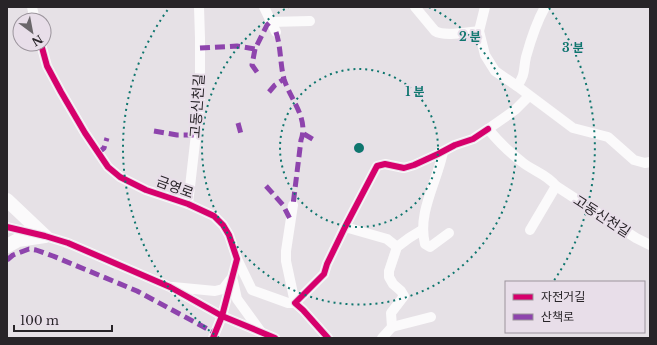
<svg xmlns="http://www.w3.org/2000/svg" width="657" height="345" viewBox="0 0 657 345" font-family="'Libre Baskerville','Noto Sans KR',serif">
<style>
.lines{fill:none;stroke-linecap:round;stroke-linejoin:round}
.minor{stroke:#fbfafb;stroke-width:10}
.highway{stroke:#fbfafb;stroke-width:14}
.quiet{stroke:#8e44ad;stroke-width:5;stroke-dasharray:10 5;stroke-linecap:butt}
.cycleway-casing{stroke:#e8dee9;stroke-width:8}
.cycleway{stroke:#d6006c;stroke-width:6}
.ring{fill:none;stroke:#0f766e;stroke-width:2;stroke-dasharray:2 4}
.labels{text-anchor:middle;stroke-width:4;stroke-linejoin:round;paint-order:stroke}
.street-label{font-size:14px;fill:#282428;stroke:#e8dee9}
.centre{fill:#0f766e;stroke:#e8dee9;stroke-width:2}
.ring-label{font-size:12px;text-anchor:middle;font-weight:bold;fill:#0f766e;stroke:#e8dee9;stroke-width:4;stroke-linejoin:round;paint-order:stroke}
</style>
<rect width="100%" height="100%" fill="#e6e1e6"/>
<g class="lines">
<!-- minor -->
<g class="minor">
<polyline points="32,7 35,20"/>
<polyline points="264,7 276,32"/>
<path d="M 415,7 L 435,31 C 444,37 468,32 479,31"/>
<polyline points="485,7 479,31 485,55 495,71 517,86 573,128 608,137 634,160 645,163 650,162"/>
<polyline points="270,22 310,21"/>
<polyline points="41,44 47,66 61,92 85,133 108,167 120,177 146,190 188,204 214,216 223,225 229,235 237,259 222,316 213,338"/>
<path d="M 517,86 C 526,74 523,70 526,57 C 531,39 536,23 545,7"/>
<path d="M 529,96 L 515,110 L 488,129 C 498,141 510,153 522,162 C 533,171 547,174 556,186 L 636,238 L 650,245"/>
<path d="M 443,152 C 437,182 417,213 425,244 L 430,247 L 449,233"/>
<polyline points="188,204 200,99 200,38 199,7"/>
<polyline points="7,227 45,236 68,243 170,287 222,316 275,338"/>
<polyline points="345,227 387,239 397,247"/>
<polyline points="530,230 556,186"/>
<polyline points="237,259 252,290 288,303 295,303 286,261 286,251 293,205"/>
<polyline points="233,281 237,299 261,332"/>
<polyline points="173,287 215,291 223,289 230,280"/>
<polyline points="392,327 391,313 404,296 401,291 393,284 389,277 389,271 397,247 409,238 422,230"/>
<polyline points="328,338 303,310 295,303 324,274 327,264 345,227 377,166 385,164 404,168 414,165 438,154 455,145 473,139 488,129"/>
<polyline points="382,338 392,327 431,317"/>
</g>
<!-- highway -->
<g class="highway">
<polyline points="7,200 45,236"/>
<polyline points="7,246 18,240 45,236"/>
</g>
<!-- quiet -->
<g class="quiet">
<path d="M 276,32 C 281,47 280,64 284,79 C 290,99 309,118 301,140 L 293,205"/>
<polyline points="200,48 237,46 255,49 267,25 270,22"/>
<polyline points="255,49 252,65 259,75"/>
<polyline points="269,92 275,85 284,79"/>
<polyline points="238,123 241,134"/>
<polyline points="154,131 177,135 196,135"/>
<polyline points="304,134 316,141"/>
<polyline points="98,153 104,148 107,138"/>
<polyline points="266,186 283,205 291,221"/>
<polyline points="7,260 13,255 29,249 36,250 53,256 137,291 215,333"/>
</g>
<defs>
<g id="cycleway">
<polyline points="41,44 47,66 61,92 85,133 108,167 120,177 146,190 188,204 214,216 223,225 229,235 237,259 222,316 213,338"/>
<polyline points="7,227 45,236 68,243 170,287 222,316 275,338"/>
<polyline points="328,338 303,310 295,303 324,274 327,264 345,227 377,166 385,164 404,168 414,165 438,154 455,145 473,139 488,129"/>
</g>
</defs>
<!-- cycleway casing -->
<use href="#cycleway" class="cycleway-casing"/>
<!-- cycleway -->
<use href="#cycleway" class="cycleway"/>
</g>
<!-- distance rings -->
<g class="ring">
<circle cx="359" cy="148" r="79"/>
<path d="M429 7A157 157 0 1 1 289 7"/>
<path d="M219 338A236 236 0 0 1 169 8M549 8A236 236 0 0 1 553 282"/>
</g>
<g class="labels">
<!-- street labels -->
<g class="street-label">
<text transform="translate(197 106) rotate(-86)" y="5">고동신천길</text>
<text transform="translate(175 187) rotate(20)" y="5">금영로</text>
<text transform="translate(602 216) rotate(33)" y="5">고동신천길</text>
</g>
</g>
<circle cx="359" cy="148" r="6" class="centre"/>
<g class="ring-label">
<text x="470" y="41">2 분</text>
<text x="573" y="52">3 분</text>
<text x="415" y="96">1 분</text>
</g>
<!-- border -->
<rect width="657" height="345" fill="none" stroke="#282428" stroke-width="16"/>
<!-- legend -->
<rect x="505" y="281" width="140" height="52" fill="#e8dee9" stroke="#9b949c"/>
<rect x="513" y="294" width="20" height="6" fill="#d6006c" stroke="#9b949c"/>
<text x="541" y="301" font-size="12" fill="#282428">자전거길</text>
<rect x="513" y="314" width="20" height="6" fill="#8e44ad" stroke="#9b949c"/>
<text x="541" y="321" font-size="12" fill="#282428">산책로</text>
<!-- north arrow -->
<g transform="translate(32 32) rotate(148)"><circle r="19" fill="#e8dee9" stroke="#9b949c"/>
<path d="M0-3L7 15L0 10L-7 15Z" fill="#6a666a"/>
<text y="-6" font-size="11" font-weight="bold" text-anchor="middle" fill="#282428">N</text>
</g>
<!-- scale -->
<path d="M14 325v6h98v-6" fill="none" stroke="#282428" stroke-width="2"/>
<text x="20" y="325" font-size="12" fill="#282428" stroke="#e8dee9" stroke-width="3" paint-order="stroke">100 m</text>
</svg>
